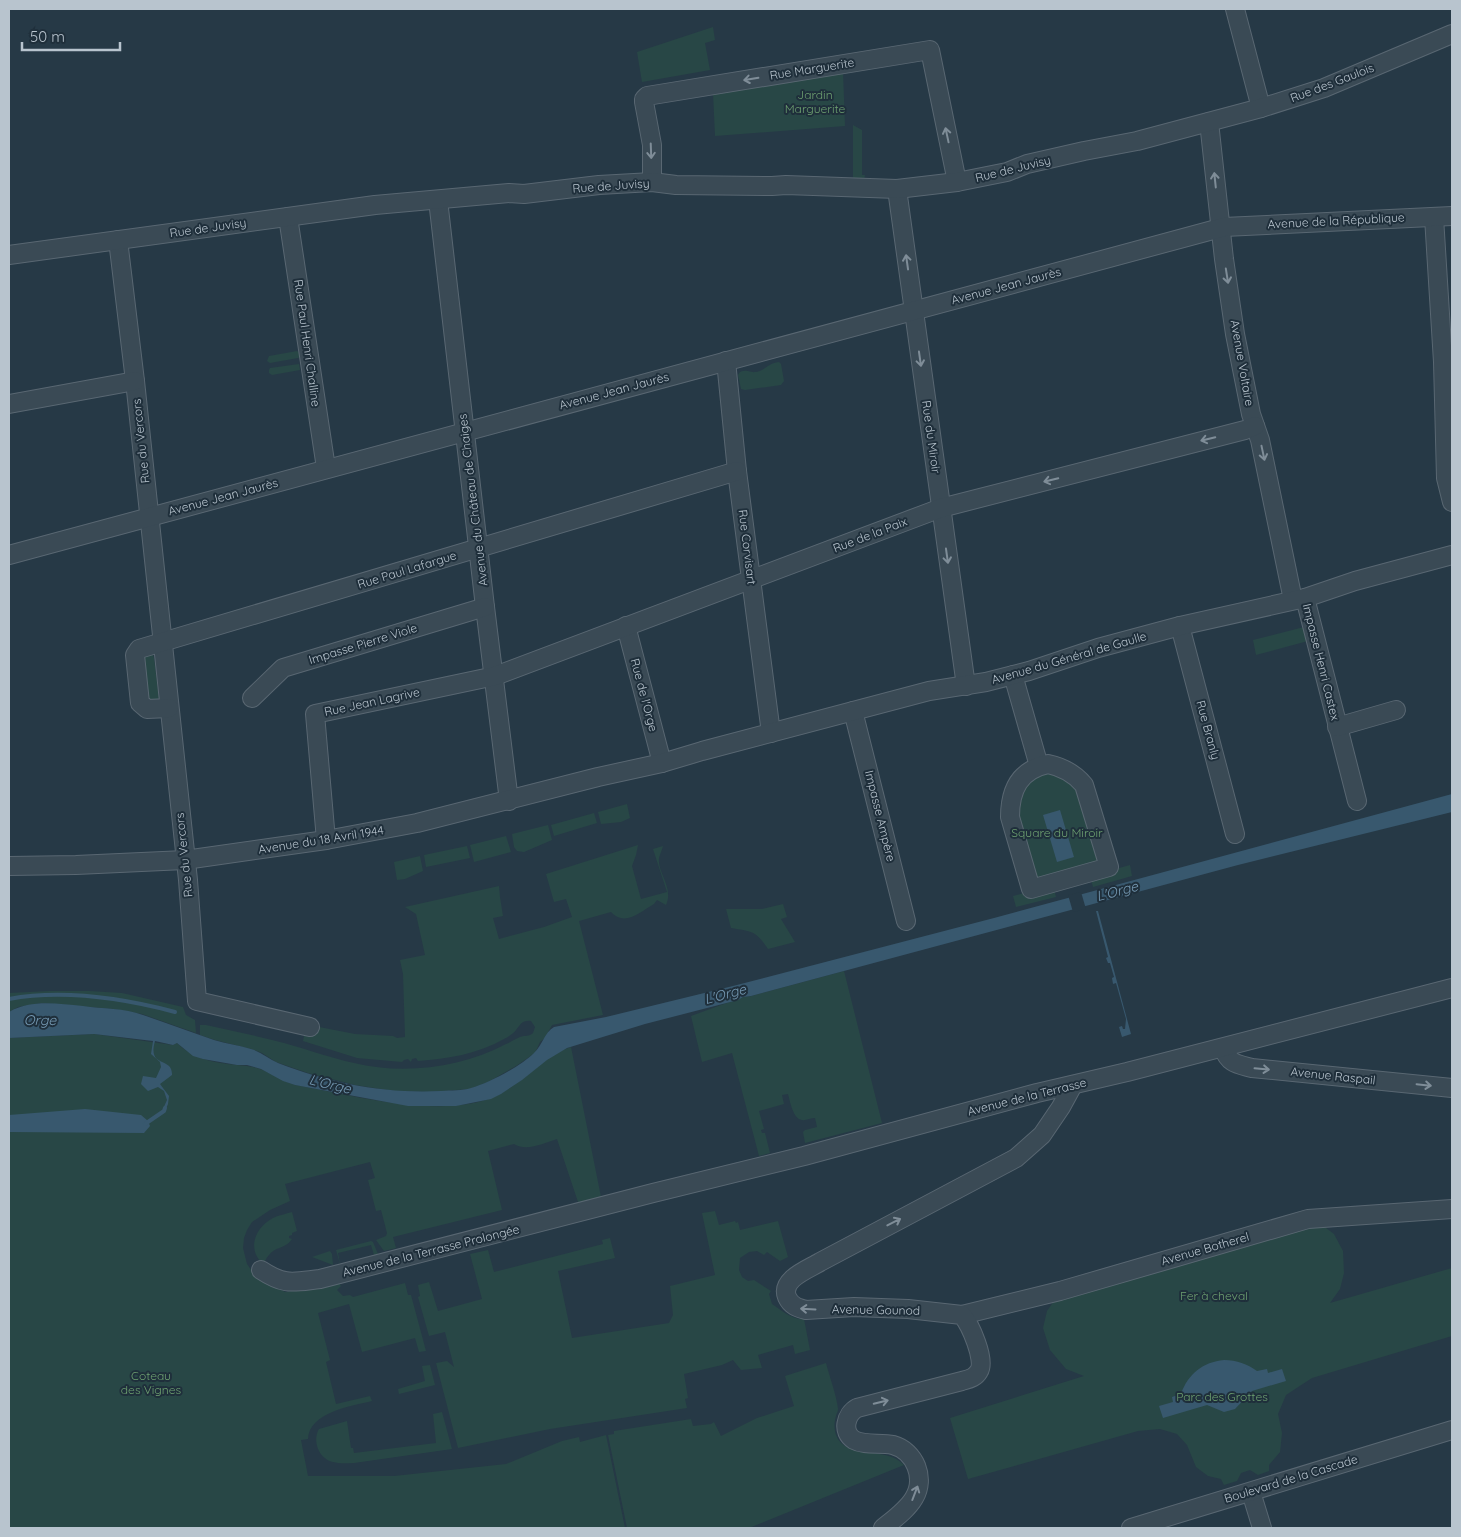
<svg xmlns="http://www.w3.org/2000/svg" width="1461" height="1537" viewBox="0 0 1461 1537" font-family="Quicksand,sans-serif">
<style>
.green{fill:#284746}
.water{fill:#38586e}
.pier{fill:#263946}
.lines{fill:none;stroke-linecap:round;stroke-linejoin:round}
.stream{stroke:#38586e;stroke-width:4}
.minor-casing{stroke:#596772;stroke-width:20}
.minor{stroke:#3a4a55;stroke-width:18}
.oneway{stroke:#7f8d98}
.labels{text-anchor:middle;stroke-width:4;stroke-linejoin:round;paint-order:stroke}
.street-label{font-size:12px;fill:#b8c4ce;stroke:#1f2f3b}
.park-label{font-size:12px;fill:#6ea171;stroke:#1f2f3b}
.water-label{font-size:14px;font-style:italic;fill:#769ab4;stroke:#1f2f3b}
</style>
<rect width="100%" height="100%" fill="#263946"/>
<!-- green -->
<g class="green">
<polygon points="713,27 715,40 705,43 710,70 642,82 637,52"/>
<polygon points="843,71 845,126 715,136 713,93"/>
<polygon points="853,125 862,130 862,175 865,175 864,180 853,179"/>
<polygon points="297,351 300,353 300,357 298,358 270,363 267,361 269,356"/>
<path d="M 779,362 L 781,364 L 784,381 L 781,385 L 745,390 L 741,389 L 738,375 L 740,372 C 749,369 749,373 756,372 C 766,370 768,363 779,362 Z"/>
<polygon points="299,364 300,370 272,375 269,373 269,370 270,368"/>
<polygon points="1304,627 1308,641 1256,655 1253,640"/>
<polygon points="150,654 153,655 154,658 159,698 156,701 152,702 149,699 144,659 146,655"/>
<polygon points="1052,771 1073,784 1077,793 1101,862 1037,881 1013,812 1026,781"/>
<polygon points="627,804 630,818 621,822 601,824 598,812"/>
<polygon points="594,813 597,823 554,836 551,825"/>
<polygon points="548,825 552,840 524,852 517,851 514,847 512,834"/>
<polygon points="506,836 511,852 474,862 470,845"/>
<path d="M 638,845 L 636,855 L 632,866 L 641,899 L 667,892 L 653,849 L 663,846 C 662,850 660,854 659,858 C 657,873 674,887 666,905 L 657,900 L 654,904 C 640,912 625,927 611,912 L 579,921 L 603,1015 L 552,1025 L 545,1038 L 540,1042 L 535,1053 L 516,1066 L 488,1082 L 470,1089 L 430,1092 L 394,1091 L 355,1085 L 308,1073 L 276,1062 L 262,1053 L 251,1049 L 215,1040 L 200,1035 L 200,1025 L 206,1025 C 232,1031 258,1036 284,1043 C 307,1049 330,1058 354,1063 C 403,1075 461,1068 506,1044 C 511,1042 515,1039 520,1037 C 525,1035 529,1037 533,1033 L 535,1027 L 531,1021 C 522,1020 521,1024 516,1030 C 513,1034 508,1037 504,1039 C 477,1054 448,1059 418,1061 L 416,1058 L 412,1059 L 411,1062 L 408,1059 L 404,1060 L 402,1062 L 357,1058 L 303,1041 L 305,1031 L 314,1026 L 355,1034 L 393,1036 L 397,1038 L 405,1037 L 403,974 L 400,960 L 425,955 L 416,914 L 405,907 L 499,886 L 500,897 L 503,916 L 493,918 L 499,939 L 544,927 L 572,917 L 566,899 L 554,902 L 546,874 Z"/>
<polygon points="467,846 470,858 426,867 424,855"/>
<polygon points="420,856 423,871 405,879 397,880 394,862"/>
<polygon points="1130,865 1132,876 1093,887 1090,876"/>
<polygon points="1053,885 1056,897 1016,907 1013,896"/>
<path d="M 783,904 L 787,917 L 781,919 L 795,942 L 768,949 C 755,930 753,932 731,928 L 726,909 L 762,909 Z"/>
<path d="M 844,971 L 882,1123 L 805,1143 L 803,1132 L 805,1130 L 817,1127 L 815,1118 C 811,1118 805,1121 802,1120 C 793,1119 790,1101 788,1094 L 782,1095 L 784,1104 L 759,1111 L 764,1129 L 761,1130 L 762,1133 L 765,1133 L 770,1153 L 759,1156 L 732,1053 L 702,1062 L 691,1016 L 743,997 L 751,996 Z"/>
<polygon points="49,991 89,991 122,993 183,1007 186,1015 195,1020 196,1033 142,1014 113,1009 42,1003 18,1007 9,1012 9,993"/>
<path d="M 94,1034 L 173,1045 L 177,1043 C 193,1059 215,1063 237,1065 C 245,1066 252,1066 260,1069 C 272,1073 282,1081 295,1085 C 353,1095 443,1121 498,1095 C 524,1082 544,1055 571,1047 L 601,1197 L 590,1201 L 578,1202 L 557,1139 C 544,1143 527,1152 514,1144 L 488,1151 L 502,1210 L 393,1237 L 396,1248 L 384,1251 L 376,1240 L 386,1236 L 387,1233 L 381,1210 L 376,1211 L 368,1180 L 375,1178 L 370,1162 L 285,1184 L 290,1201 L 270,1210 L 252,1222 L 247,1230 L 244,1238 L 243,1248 L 247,1264 L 254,1274 L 285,1292 L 339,1283 L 341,1286 L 337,1290 L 343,1296 L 350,1295 L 353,1297 L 405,1283 L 408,1295 L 411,1295 L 426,1351 L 419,1352 L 415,1338 L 362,1352 L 349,1304 L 318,1313 L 330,1360 L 326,1362 L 336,1404 L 370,1396 L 372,1401 C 352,1406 309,1412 308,1439 L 301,1440 L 308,1476 L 394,1476 L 506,1464 L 562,1441 L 579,1437 L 580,1442 L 606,1435 L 625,1528 L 9,1528 L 9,1038 Z"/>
<path d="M 715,1211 L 719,1225 L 735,1221 L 736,1223 L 738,1222 L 740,1230 L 778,1221 L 788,1257 L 780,1261 L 767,1252 L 764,1255 L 757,1251 L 749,1252 L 740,1258 L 739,1270 L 742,1277 L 748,1281 L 754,1280 L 771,1291 L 769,1294 L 772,1304 C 781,1310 792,1320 804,1319 L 810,1350 L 795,1354 L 793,1345 L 758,1355 L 762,1368 L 741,1370 L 733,1360 L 722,1365 L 684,1374 L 688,1398 L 685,1399 L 687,1408 L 550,1429 L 458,1448 L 436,1363 L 447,1361 L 454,1367 L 445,1332 L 429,1336 L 418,1297 L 420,1296 L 418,1285 L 429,1282 L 438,1311 L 482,1299 L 470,1254 L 488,1250 L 494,1272 L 603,1244 L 602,1240 L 610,1238 L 615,1258 L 558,1271 L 572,1338 L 669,1323 L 673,1315 L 670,1286 L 715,1275 L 702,1213 Z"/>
<path d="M 292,1212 L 297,1231 L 292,1233 L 292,1235 L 289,1236 L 289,1238 L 292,1239 C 284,1251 274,1244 265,1261 L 261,1262 C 247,1247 256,1227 273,1218 C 279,1215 286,1214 292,1212 Z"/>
<polygon points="1322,1225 1334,1234 1343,1251 1344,1273 1340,1289 1330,1303 1452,1268 1452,1336 1312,1378 1286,1395 1278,1414 1282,1433 1280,1452 1269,1465 1269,1471 1258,1475 1250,1470 1241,1473 1237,1481 1224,1485 1221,1479 1208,1476 1196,1467 1187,1445 1177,1434 1160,1429 1138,1431 968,1479 950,1418 1084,1376 1066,1369 1050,1350 1043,1328 1047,1311 1054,1301 1073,1297 1294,1231"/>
<polygon points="371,1241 373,1242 378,1254 374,1255 371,1245 338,1253 340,1264 336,1250"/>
<polygon points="330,1251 332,1254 333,1265 312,1257"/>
<path d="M 826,1363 C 829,1375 837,1397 838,1409 C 838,1412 837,1412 836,1416 C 834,1422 834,1429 836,1435 C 846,1461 886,1445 904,1465 L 749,1528 L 627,1528 L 608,1435 L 614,1434 L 614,1431 L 691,1419 L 693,1426 L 711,1424 L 714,1422 L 721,1436 L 757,1418 L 794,1406 L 785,1376 Z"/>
<polygon points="430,1365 435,1385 399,1394 398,1389 425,1381 422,1366"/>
<path d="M 442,1412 L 452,1449 L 354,1463 C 347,1463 340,1464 333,1462 C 319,1459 312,1441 319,1429 L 347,1421 L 351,1448 L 353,1448 L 354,1453 L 436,1443 L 433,1414 Z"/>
</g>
<!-- water -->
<g class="water">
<path d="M 1452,794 L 1452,812 L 1238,865 L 751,996 L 743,997 L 738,1000 L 645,1024 L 567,1048 L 547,1060 L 522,1080 L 501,1094 L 491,1099 L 456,1106 L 408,1106 L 295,1085 L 283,1081 L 261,1069 L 247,1065 L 237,1065 L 203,1059 L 193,1056 L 177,1043 L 173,1045 L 155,1041 C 147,1069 173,1056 172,1075 L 160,1084 L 169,1096 L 168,1104 L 165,1111 L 163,1109 L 167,1100 L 164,1091 L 158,1087 L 148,1091 L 141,1084 L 143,1076 L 156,1078 L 161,1067 L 160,1062 L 151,1054 L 153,1041 L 94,1034 L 9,1038 L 9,1012 C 32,999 57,1004 83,1006 C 103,1009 124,1008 143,1015 C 167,1023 190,1032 214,1040 C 226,1044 239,1045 251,1049 C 261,1052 269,1059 278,1063 C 329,1083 386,1094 441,1091 C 451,1090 462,1091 471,1088 C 489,1083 521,1066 534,1053 C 542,1046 544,1033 554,1027 L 606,1017 L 733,986 L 994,918 Z"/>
<polygon points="1060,810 1074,857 1057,862 1043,815"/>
<polygon points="1096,911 1098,911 1131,1034 1122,1037 1119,1027 1122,1026 1123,1029 1125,1029 1126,1019 1116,983 1113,984 1112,978 1114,977 1110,963 1108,963 1106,958 1108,957"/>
<polygon points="85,1109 141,1115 148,1121 150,1126 144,1133 9,1132 9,1115"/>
<path d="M 1224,1360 C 1237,1360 1247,1364 1257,1371 L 1267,1369 L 1268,1373 L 1282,1369 L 1286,1381 L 1252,1391 L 1235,1409 L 1224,1412 L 1207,1405 L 1163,1418 L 1159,1406 L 1173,1402 L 1172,1397 L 1181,1394 C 1188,1374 1203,1362 1224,1360 Z"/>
</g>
<!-- pier -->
<polygon class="pier" points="1081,892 1086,909 1073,912 1068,895"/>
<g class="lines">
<!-- stream -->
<g class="stream">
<path d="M 9,999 C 64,989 122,998 175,1012"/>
<polyline points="145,1124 164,1111 165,1108"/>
</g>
<defs>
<g id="minor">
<polyline points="1235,9 1261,108"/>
<polyline points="1209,122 1224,259 1235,334 1251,414 1260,440 1293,600"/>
<polyline points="652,182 652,145 644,102 644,99 647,96 930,50 957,182"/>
<polyline points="897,189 966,686"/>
<polyline points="438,200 485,607 509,801"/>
<polyline points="288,217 326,468"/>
<polyline points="1434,217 1443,362 1446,478 1452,502"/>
<polyline points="118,240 135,381 188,880 197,1001 310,1027"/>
<polyline points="9,255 375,205 509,193 524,194 599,185 652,182 676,185 772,186 786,185 897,189 957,182 1007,172 1027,164 1084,151 1137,141 1261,108 1324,88 1452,34"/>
<polyline points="726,361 737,471 771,733"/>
<polyline points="9,404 135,381"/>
<polyline points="9,555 1224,227 1452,216"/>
<polyline points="1305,598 1357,801"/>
<polyline points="626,626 662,763"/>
<polyline points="1180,626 1235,834"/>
<polyline points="1013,675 1039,766"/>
<polyline points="252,698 283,668 485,607"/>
<polyline points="169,708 147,709 140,703 135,655 139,649 737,471"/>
<polyline points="853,711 906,921"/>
<polyline points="1337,727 1396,710"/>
<path d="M 1048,764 C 1062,767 1075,774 1084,785 L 1109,867 L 1031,889 L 1010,817 C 1010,789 1020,770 1048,764 Z"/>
<polyline points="326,840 315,714 495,676 941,508 1245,430 1255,426"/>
<polyline points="9,866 76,865 185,860 326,840 417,823 598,777 662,763 702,751 929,691 986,682 1029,671 1098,648 1180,626 1305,598 1355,581 1452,555"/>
<path d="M 1223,1048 C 1229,1064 1237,1064 1252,1068 L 1452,1088"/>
<path d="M 261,1270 C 285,1286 293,1282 320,1279 L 653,1193 L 804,1156 L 1037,1093 L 1127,1072 L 1452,988"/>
<polyline points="962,1315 1060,1291 1308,1219 1452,1209"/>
<polyline points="1251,1492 1262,1528"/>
<path d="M 883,1528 C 894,1519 907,1510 914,1498 C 926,1478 915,1451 893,1445 C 881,1442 865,1446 854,1440 C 841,1432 846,1414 857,1408 L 962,1381 C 969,1379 975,1378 979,1371 C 986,1360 970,1324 962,1315 L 908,1309 L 854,1307 L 806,1310 C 798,1308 791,1306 787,1297 C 780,1279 809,1269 820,1262 L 1016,1158 L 1042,1135 L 1061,1107 L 1073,1085"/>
<polyline points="1131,1528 1452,1430"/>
</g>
</defs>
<!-- minor casing -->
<use href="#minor" class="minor-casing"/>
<!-- minor -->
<use href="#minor" class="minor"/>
</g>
<!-- one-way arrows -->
<defs><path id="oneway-shaft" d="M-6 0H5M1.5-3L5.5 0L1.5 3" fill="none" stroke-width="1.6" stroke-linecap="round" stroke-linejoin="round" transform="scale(1.25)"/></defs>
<g class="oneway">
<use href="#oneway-shaft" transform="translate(751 79) rotate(171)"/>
<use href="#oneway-shaft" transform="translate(947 135) rotate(-102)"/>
<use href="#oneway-shaft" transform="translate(651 151) rotate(88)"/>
<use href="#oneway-shaft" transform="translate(1215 180) rotate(-96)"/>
<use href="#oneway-shaft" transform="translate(907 262) rotate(-98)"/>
<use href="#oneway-shaft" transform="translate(1227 276) rotate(81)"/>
<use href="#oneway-shaft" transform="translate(920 359) rotate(82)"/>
<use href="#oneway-shaft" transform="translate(1208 439) rotate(166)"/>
<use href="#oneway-shaft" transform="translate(1263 453) rotate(78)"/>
<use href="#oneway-shaft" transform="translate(1051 480) rotate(166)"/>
<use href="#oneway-shaft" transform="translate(947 556) rotate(82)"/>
<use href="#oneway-shaft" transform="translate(1262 1069) rotate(5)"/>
<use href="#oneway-shaft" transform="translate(1424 1085) rotate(6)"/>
<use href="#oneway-shaft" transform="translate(894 1222) rotate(-27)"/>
<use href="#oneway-shaft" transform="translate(808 1309) rotate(-177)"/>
<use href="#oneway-shaft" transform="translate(881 1402) rotate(-14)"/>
<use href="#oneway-shaft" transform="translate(915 1493) rotate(-69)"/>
</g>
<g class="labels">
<!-- street labels -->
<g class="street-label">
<text transform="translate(812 69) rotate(-9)" y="4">Rue Marguerite</text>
<text transform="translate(1332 83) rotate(-21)" y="4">Rue des Gaulois</text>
<text transform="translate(1013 169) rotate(-14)" y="4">Rue de Juvisy</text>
<text transform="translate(611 186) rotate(-4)" y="4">Rue de Juvisy</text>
<text transform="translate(1336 221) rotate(-3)" y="4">Avenue de la République</text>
<text transform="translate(208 228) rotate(-8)" y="4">Rue de Juvisy</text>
<text transform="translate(1006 286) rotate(-15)" y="4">Avenue Jean Jaurès</text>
<text transform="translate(307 343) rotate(82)" y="4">Rue Paul Henri Challine</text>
<text transform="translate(1242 363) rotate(80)" y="4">Avenue Voltaire</text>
<text transform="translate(614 391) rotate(-15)" y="4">Avenue Jean Jaurès</text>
<text transform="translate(931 437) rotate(82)" y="4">Rue du Miroir</text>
<text transform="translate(141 441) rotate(-96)" y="4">Rue du Vercors</text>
<text transform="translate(223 497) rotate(-15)" y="4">Avenue Jean Jaurès</text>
<text transform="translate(473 500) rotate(-97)" y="4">Avenue du Château de Chaiges</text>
<text transform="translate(870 535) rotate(-21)" y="4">Rue de la Paix</text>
<text transform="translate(747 547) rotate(83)" y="4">Rue Corvisart</text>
<text transform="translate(407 570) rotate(-17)" y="4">Rue Paul Lafargue</text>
<text transform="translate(363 644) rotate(-17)" y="4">Impasse Pierre Viole</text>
<text transform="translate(1069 658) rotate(-16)" y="4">Avenue du Général de Gaulle</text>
<text transform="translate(1321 662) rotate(76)" y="4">Impasse Henri Castex</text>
<text transform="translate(644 695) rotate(75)" y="4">Rue de l'Orge</text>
<text transform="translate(372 702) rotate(-12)" y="4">Rue Jean Lagrive</text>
<text transform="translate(1208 730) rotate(75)" y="4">Rue Branly</text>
<text transform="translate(880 816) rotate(76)" y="4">Impasse Ampère</text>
<text transform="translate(321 840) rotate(-9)" y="4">Avenue du 18 Avril 1944</text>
<text transform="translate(184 855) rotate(-96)" y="4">Rue du Vercors</text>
<text transform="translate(1333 1076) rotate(6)" y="4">Avenue Raspail</text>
<text transform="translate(1027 1097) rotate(-14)" y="4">Avenue de la Terrasse</text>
<text transform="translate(1205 1249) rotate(-16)" y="4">Avenue Botherel</text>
<text transform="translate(431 1251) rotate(-14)" y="4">Avenue de la Terrasse Prolongée</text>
<text transform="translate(876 1310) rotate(1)" y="4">Avenue Gounod</text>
<text transform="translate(1291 1479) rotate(-17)" y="4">Boulevard de la Cascade</text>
</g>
<!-- park labels -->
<g class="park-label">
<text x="815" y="99">Jardin<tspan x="815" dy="14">Marguerite</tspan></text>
<text x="1057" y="837">Square du Miroir</text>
<text x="1214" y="1300">Fer à cheval</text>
<text x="151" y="1380">Coteau<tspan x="151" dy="14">des Vignes</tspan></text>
<text x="1222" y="1401">Parc des Grottes</text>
</g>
<!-- water labels -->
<g class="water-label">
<text transform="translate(1117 891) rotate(-15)" y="5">L'Orge</text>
<text transform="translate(725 994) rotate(-15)" y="5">L'Orge</text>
<text x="40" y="1025">Orge</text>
<text transform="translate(330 1084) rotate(14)" y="5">L'Orge</text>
</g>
</g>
<!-- border -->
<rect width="1461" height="1537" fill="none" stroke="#b8c4ce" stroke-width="20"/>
<!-- scale -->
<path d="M22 42v8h98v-8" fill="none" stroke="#b8c4ce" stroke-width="2.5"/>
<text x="30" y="42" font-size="15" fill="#b8c4ce" stroke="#1f2f3b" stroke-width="4" paint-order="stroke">50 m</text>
</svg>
